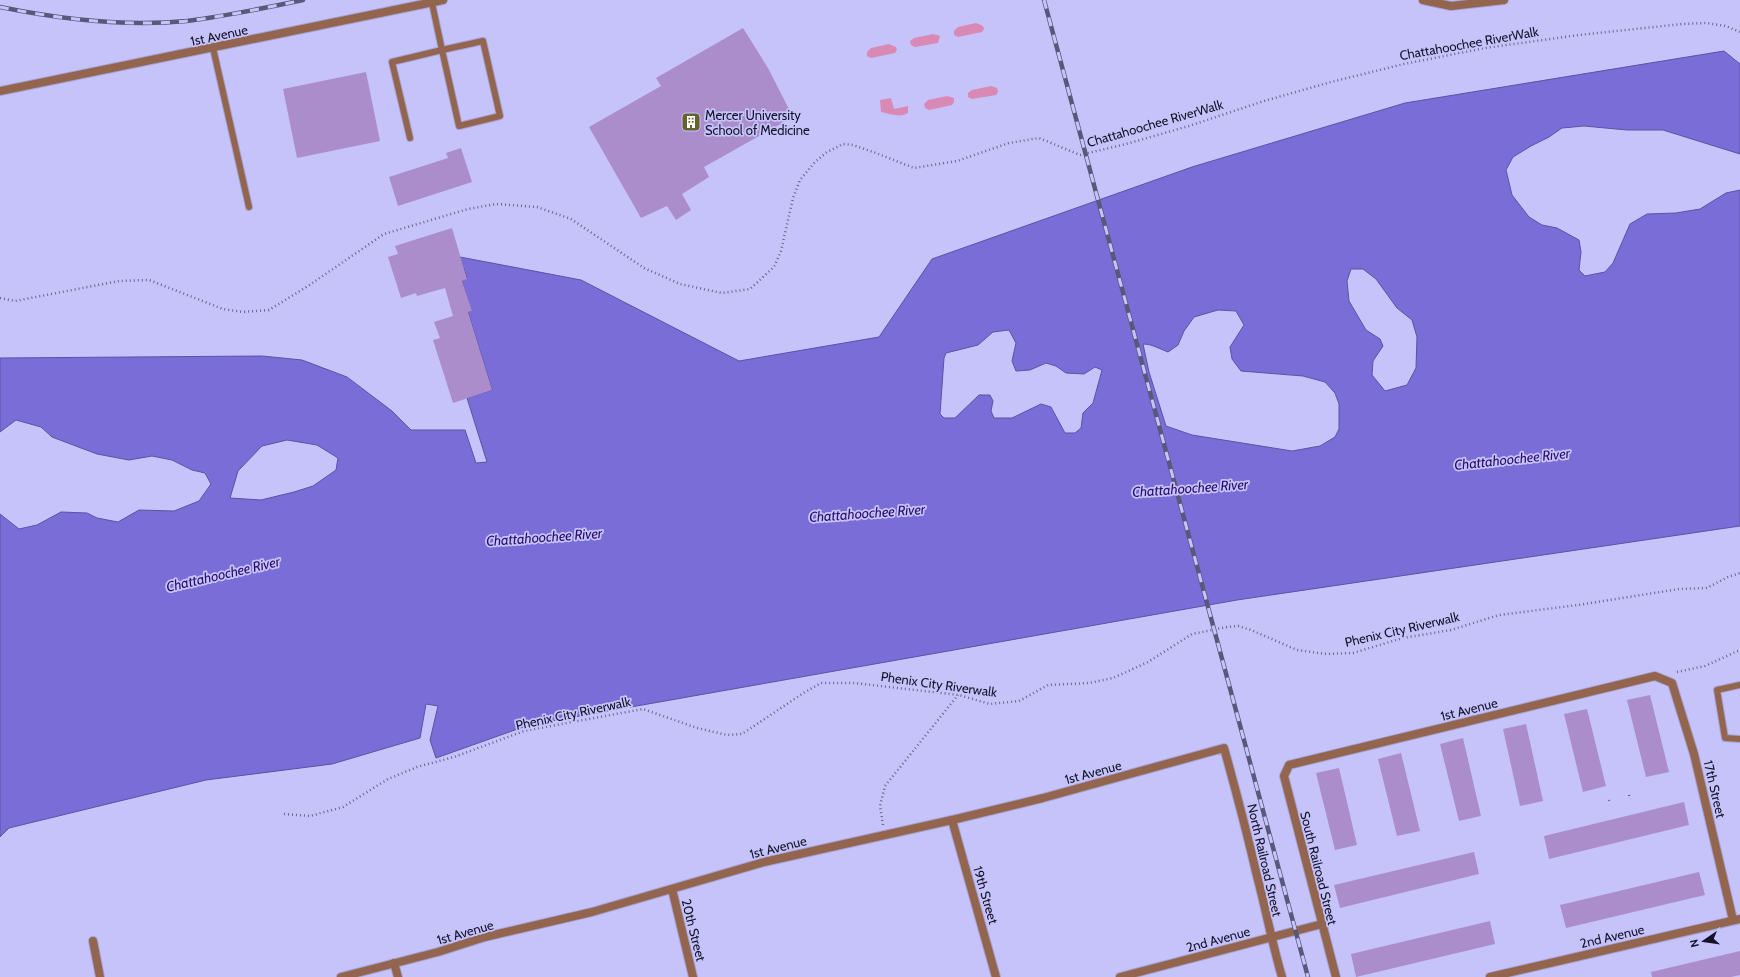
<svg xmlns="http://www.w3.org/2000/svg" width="1740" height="977" viewBox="0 0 1740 977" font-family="Cabin,sans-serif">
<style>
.green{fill:#d88ab4}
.water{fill:#7a6dd7;stroke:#5c52a3;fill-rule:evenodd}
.building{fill:#ac8dcc}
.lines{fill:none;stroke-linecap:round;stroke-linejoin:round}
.lane-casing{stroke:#a5a3d5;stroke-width:8}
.street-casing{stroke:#a5a3d5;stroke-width:10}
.path{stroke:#69668d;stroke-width:2.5;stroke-dasharray:1 3;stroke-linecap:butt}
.lane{stroke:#94654e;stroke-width:6}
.street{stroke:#94654e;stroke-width:8}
.rail-casing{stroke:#59577a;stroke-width:4.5}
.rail{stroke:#c5c3fa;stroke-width:3;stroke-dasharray:9;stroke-linecap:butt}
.labels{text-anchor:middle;stroke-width:3.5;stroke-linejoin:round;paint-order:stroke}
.street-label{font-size:13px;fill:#15122a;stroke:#c5c3fa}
.poi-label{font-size:13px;fill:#15122a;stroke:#c5c3fa;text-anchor:start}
.water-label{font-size:14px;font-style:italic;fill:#2a0a6c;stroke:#c5c3fa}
</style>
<rect width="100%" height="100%" fill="#c5c3fa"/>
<!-- green -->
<g class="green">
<polygon points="976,23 983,26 984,29 982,32 958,37 954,35 954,31 958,27"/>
<polygon points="933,34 940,36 938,43 915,47 911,45 910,41 914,38"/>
<polygon points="889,44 896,47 897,50 895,53 871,58 867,56 867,52 871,48"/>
<polygon points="991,86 997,88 998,92 996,95 972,99 968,97 968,93 972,90"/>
<polygon points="947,96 954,98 954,102 952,105 929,110 925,108 924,104 928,100"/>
<path d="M 891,98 L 894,109 L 908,106 L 908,113 C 901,118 890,114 881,112 L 880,100 Z"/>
</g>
<!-- water -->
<path class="water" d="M 1724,51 L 1740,64 L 1740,154 L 1663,130 L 1627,130 L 1584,126 L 1562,128 L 1549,137 L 1531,146 L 1513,157 L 1506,170 L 1512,195 L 1529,217 L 1542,225 L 1557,228 L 1579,240 L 1581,252 L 1579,270 L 1585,276 L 1605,272 L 1613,263 L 1630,224 L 1647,214 L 1676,213 L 1700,209 L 1726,193 L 1740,190 L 1740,526 L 1237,600 L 529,725 L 436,758 L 430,740 L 438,706 L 426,704 L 420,738 L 332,764 L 206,780 L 9,828 L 0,837 L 0,514 L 19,529 L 37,525 L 61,512 L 87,513 L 97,518 L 118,522 L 139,510 L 174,511 L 199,501 L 211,484 L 205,473 L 192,470 L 172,460 L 152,456 L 129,460 L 97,454 L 52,437 L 41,427 L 16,420 L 0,432 L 0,358 L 262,356 L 302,360 L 347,377 L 392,411 L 411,430 L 465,430 L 476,463 L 487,462 L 467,398 L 492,390 L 468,312 L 471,311 L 462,281 L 467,278 L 460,257 L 581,280 L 739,361 L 879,337 L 932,259 L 1192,167 L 1405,103 ZM 1351,269 L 1363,269 L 1376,279 L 1397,308 L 1412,320 L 1417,337 L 1416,368 L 1407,385 L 1385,391 L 1372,375 L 1373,361 L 1383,346 L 1380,339 L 1366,330 L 1349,301 L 1347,281 ZM 1218,310 L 1236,311 L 1244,325 L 1230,347 L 1232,359 L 1241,371 L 1303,376 L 1325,382 L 1335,393 L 1339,404 L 1339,429 L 1335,437 L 1320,446 L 1292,451 L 1192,435 L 1166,426 L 1149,372 L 1143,344 C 1152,344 1160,349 1168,352 L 1178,345 L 1184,331 L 1194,317 ZM 1009,330 L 1016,343 L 1012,361 L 1016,371 L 1030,370 L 1046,363 L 1056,366 L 1066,373 L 1084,374 L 1095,367 L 1102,370 L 1093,403 L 1083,413 L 1081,428 L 1075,433 L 1065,433 L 1051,407 L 1041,404 L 1012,418 L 994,418 L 991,411 L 993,401 L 990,395 L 979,395 L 955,418 L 944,418 L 940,414 L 944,358 L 946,353 L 978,345 L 993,332 ZM 287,440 L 317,445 L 338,458 L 336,470 L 313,486 L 294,492 L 261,500 L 230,498 L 238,471 L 262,446 Z"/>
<!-- building -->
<g class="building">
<polygon points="743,28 768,68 793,117 704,167 709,177 682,194 691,210 676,220 667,206 641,218 589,127 661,86 656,78"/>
<polygon points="366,72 380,141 297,158 283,89"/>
<polygon points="461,148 472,182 398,206 389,177 448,158 446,153"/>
<polygon points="452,228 467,279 462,281 472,311 468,312 492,390 453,403 433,340 440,338 434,322 453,316 445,288 417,296 416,293 401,298 388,257 398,254 395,246"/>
<polygon points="1650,695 1669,772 1646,777 1627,700"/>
<polygon points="1587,709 1606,786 1583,792 1564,714"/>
<polygon points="1526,724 1543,801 1520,806 1503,729"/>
<polygon points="1463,738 1481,816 1459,821 1440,744"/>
<polygon points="1401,753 1420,831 1397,836 1378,759"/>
<polygon points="1339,768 1357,845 1335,850 1316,773"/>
<polygon points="1684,802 1689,825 1549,859 1544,836"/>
<polygon points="1474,852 1479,874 1340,908 1334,885"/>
<polygon points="1699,872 1705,895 1566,928 1560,905"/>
<polygon points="1490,921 1495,944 1356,977 1351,954"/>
<polygon points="1740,951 1740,975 1731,977 1652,977 1651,972"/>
</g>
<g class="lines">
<defs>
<g id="lane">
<polygon points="483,41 500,116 459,126 442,50"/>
<polyline points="213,48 249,207"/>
<polyline points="410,138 392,62 442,50 432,3"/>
<polyline points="1740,685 1717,690 1725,738 1740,739"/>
</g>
<g id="street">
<polyline points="1423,0 1451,6 1504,0"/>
<polyline points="0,91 443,0"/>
<polyline points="952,820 996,977"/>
<polyline points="672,889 693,977"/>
<polyline points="93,941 100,977"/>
<polyline points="394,963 398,977"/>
<path d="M 341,977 L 438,952 L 485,937 L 592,912 L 764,862 L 952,820 L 1043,798 L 1224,748 C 1236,791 1247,833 1257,876 C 1266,910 1272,943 1282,977"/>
<polyline points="1120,977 1322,924"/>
<polyline points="1336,977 1284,776 1289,765 1655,676 1672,683 1694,754 1733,920"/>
<polyline points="1490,977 1740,919"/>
</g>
</defs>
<!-- lane casing -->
<use href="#lane" class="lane-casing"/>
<!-- street casing -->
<use href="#street" class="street-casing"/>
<!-- path -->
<g class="path">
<polyline points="0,298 15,301 119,281 149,280 223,309 243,312 269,310 308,286 384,234 468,209 496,204 537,207 571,219 644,268 680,284 722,293 750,289 774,267 781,251 793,198 800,180 815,162 827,152 843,144 853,145 876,153 914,168 957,161 1009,143 1039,138 1080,155 1126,144 1189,126 1264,101 1331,82 1404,64 1485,48 1579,35 1682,24 1706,23 1726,26 1740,32"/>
<polyline points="1677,672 1705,666 1740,650"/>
<polyline points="1629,795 1630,799"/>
<polyline points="1609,800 1610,803"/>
<polyline points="284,814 310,816 343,807 388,779 417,767 454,757 524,731 643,709 697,728 727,735 742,734 805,692 821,683 854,683 959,695 990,704 1019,701 1048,685 1089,683 1113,678 1148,662 1192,634 1227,627 1238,626 1251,630 1297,650 1326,654 1353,653 1403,638 1451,630 1499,615 1578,605 1679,589 1707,588 1728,577 1740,573"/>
<polyline points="883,825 880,806 885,786 958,695"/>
</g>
<!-- lane -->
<use href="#lane" class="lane"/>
<!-- street -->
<use href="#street" class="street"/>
<defs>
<g id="rail">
<polyline points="1044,0 1308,977"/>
<path d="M 0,7 C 59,19 127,27 187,21 C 226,16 265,8 303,0"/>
</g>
</defs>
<!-- rail casing -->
<use href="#rail" class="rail-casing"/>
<!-- rail -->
<use href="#rail" class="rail"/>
</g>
<!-- icons -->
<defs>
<symbol id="building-square" viewBox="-11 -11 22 22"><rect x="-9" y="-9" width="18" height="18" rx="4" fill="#65622f" stroke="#c5c3fa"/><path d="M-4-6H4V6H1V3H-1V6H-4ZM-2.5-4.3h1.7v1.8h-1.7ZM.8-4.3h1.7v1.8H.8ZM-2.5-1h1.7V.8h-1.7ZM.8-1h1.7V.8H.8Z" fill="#fff"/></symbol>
</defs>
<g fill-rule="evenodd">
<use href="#building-square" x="680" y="111" width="22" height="22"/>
</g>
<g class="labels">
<!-- street labels -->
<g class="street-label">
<text transform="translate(219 35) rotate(-12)" y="5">1st Avenue</text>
<text transform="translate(1469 43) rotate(-10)" y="5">Chattahoochee RiverWalk</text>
<text transform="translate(1155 123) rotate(-16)" y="5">Chattahoochee RiverWalk</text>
<text transform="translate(1402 629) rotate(-13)" y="5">Phenix City Riverwalk</text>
<text transform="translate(939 684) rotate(8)" y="5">Phenix City Riverwalk</text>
<text transform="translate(1469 709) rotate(-14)" y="5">1st Avenue</text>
<text transform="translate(573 713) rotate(-12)" y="5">Phenix City Riverwalk</text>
<text transform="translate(1093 772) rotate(-15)" y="5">1st Avenue</text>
<text transform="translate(1715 789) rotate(77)" y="5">17th Street</text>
<text transform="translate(778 847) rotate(-14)" y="5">1st Avenue</text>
<text transform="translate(1265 860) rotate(77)" y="5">North Railroad Street</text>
<text transform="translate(1319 868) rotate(76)" y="5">South Railroad Street</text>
<text transform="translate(986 895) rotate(74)" y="5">19th Street</text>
<text transform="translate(694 930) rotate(76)" y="5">20th Street</text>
<text transform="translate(465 932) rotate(-16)" y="5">1st Avenue</text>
<text transform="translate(1612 936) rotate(-13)" y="5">2nd Avenue</text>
<text transform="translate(1218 939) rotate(-15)" y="5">2nd Avenue</text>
</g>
<!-- poi labels -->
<g class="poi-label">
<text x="705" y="120">Mercer University<tspan x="705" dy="15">School of Medicine</tspan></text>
</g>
<!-- water labels -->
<g class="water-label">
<text transform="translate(1512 459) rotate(-6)" y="5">Chattahoochee River</text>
<text transform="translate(1190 488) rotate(-4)" y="5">Chattahoochee River</text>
<text transform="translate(867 513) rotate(-4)" y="5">Chattahoochee River</text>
<text transform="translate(544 537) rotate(-4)" y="5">Chattahoochee River</text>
<text transform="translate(223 574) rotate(-13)" y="5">Chattahoochee River</text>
</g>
</g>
<!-- north arrow -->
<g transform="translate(1704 941) rotate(257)" stroke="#c5c3fa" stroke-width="3" paint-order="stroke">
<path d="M0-3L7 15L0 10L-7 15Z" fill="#15122a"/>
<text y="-6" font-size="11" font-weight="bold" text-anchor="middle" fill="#15122a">N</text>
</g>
</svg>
